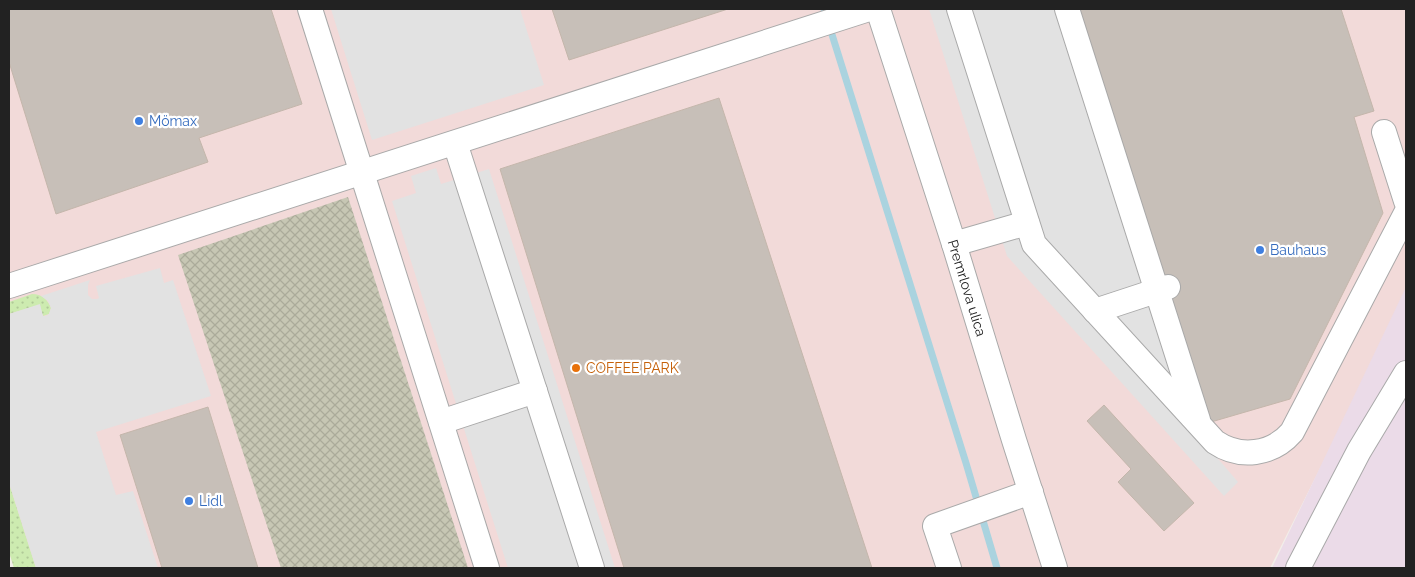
<svg xmlns="http://www.w3.org/2000/svg" width="1415" height="577" viewBox="0 0 1415 577" font-family="Raleway,sans-serif">
<style>
.commercial{fill:#f2dad9}
.industrial{fill:#ebdbe8}
.construction{fill:url(#construction-cross-hatch)}
.grass{fill:url(#grass-dots)}
.parking{fill:#e2e2e2}
.lines{fill:none;stroke-linecap:round;stroke-linejoin:round}
.stream{stroke:#aad3df;stroke-width:7}
.building{fill:#c7bfb8;stroke:#c4b6ab}
.minor-casing{stroke:#a9a9a9;stroke-width:26}
.minor{stroke:#fff;stroke-width:24}
.shop-dot{fill:#3f7fe0;stroke:#fff;stroke-width:2}
.food-dot{fill:#e8710a;stroke:#fff;stroke-width:2}
.labels{text-anchor:middle;stroke-width:4.5;stroke-linejoin:round;paint-order:stroke}
.shop-label{font-size:14px;fill:#366cbe;stroke:#fff;text-anchor:start}
.street-label{font-size:14px;fill:#222;stroke:#fff}
.food-label{font-size:14px;fill:#c56008;stroke:#fff;text-anchor:start}
</style>
<defs>
<pattern id="construction-cross-hatch" width="8" height="8" patternUnits="userSpaceOnUse" patternTransform="scale(1.25)"><rect width="8" height="8" fill="#c7c7b4"/><path d="M0 0l8 8M0 8l8-8" fill="none" stroke="#abab9a"/></pattern>
<pattern id="grass-dots" width="8" height="8" patternUnits="userSpaceOnUse" patternTransform="scale(1.25)"><rect width="8" height="8" fill="#cdebb0"/><path d="M2 2h.1M6 6h.1" fill="none" stroke="#b0c997" stroke-width="1.8" stroke-linecap="round"/></pattern>
</defs>
<rect width="100%" height="100%" fill="#f2efe9"/>
<!-- commercial -->
<polygon class="commercial" points="9,9 1406,9 1406,297 1270,568 14,568 9,552"/>
<!-- industrial -->
<polygon class="industrial" points="1406,287 1406,568 1272,568"/>
<!-- construction -->
<polygon class="construction" points="348,197 468,568 281,568 178,255"/>
<!-- grass -->
<g class="grass">
<path d="M 32,294 C 42,294 48,300 51,308 L 49,314 L 43,316 L 39,305 L 9,314 L 9,302 Z"/>
<polygon points="9,483 36,568 14,568 9,552"/>
</g>
<!-- parking -->
<g class="parking">
<polygon points="331,9 520,9 544,85 372,140"/>
<polygon points="929,9 1057,9 1189,425 1238,482 1224,496 1007,256"/>
<polygon points="436,168 441,184 489,169 615,568 508,568 392,201 416,193 411,176"/>
<polygon points="160,268 164,283 173,280 211,396 96,432 116,495 133,491 158,568 36,568 9,483 9,314 40,304 43,316 46,316 49,314 51,308 48,301 41,296 90,280 88,285 88,295 92,299 97,299 99,298 96,286"/>
</g>
<g class="lines">
<!-- stream -->
<polyline class="stream" points="824,9 966,463 997,568"/>
</g>
<!-- building -->
<g class="building">
<polygon points="9,9 271,9 302,104 199,138 208,162 56,214 9,62"/>
<polygon points="552,9 728,9 569,60"/>
<polygon points="1080,9 1341,9 1374,111 1354,117 1383,213 1290,399 1211,422"/>
<polygon points="719,98 872,568 624,568 500,169"/>
<polygon points="1104,405 1194,503 1164,531 1118,482 1131,469 1087,421"/>
<polygon points="208,407 258,568 162,568 120,435"/>
</g>
<g class="lines">
<defs>
<g id="minor">
<polyline points="310,9 487,568"/>
<polyline points="878,9 954,244 1014,440 1055,568"/>
<path d="M 959,9 L 1034,244 L 1215,442 C 1240,459 1272,455 1292,432 L 1406,213"/>
<polyline points="1067,9 1198,420"/>
<polyline points="1384,132 1406,201"/>
<polyline points="455,143 592,568"/>
<polyline points="954,244 1027,223"/>
<polyline points="9,286 869,9"/>
<polyline points="1095,311 1168,287"/>
<polyline points="441,422 535,391"/>
<polyline points="949,568 935,526 1031,492"/>
<polyline points="1298,568 1359,451 1406,373"/>
</g>
</defs>
<!-- minor casing -->
<use href="#minor" class="minor-casing"/>
<!-- minor -->
<use href="#minor" class="minor"/>
</g>
<!-- markers -->
<g class="shop-dot">
<circle cx="139" cy="121" r="5"/>
<circle cx="1260" cy="250" r="5"/>
<circle cx="189" cy="501" r="5"/>
</g>
<circle class="food-dot" cx="576" cy="368" r="5"/>
<g class="labels">
<!-- shop labels -->
<g class="shop-label">
<text x="149" y="126">Mömax</text>
<text x="1270" y="255">Bauhaus</text>
<text x="199" y="506">Lidl</text>
</g>
<!-- street labels -->
<g class="street-label">
<text transform="translate(967 288) rotate(73)" y="5">Premrlova ulica</text>
</g>
<!-- food labels -->
<g class="food-label">
<text x="586" y="373">COFFEE PARK</text>
</g>
</g>
<!-- border -->
<rect width="1415" height="577" fill="none" stroke="#222222" stroke-width="20"/>
</svg>
